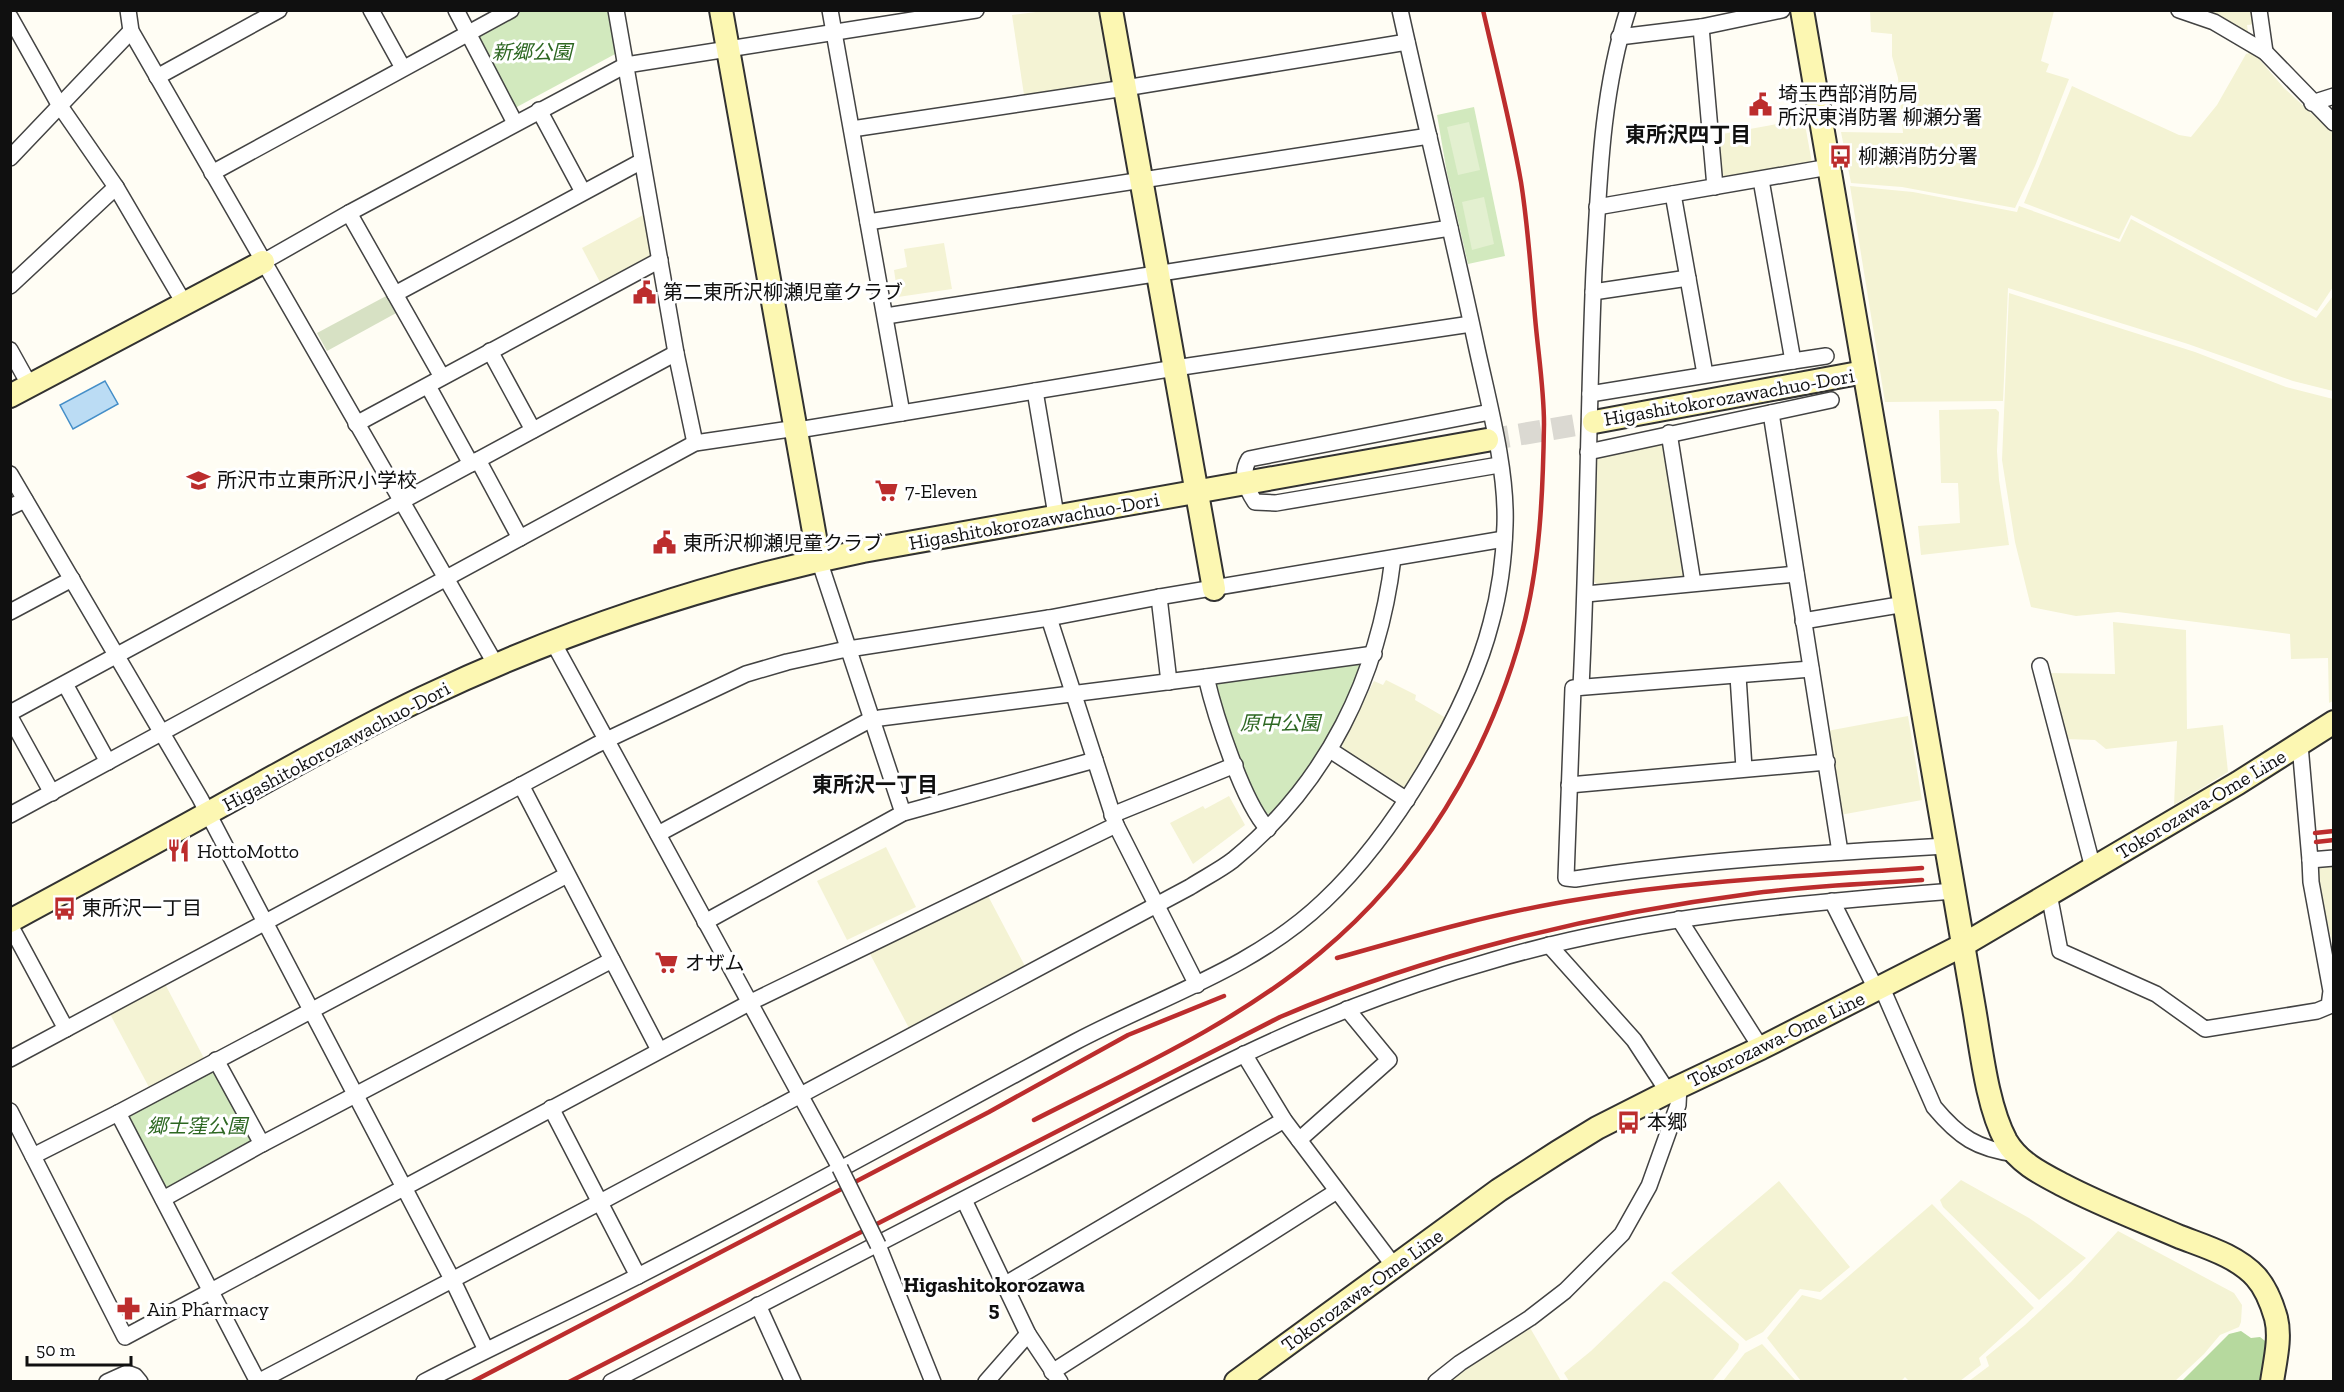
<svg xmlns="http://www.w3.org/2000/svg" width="2344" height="1392" viewBox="0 0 2344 1392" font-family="'Zilla Slab','Noto Sans JP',serif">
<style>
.farmland{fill:#f4f3d4}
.green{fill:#d2e9be}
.forest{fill:#b6d99e}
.cemetery{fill:#d7e1c4}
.pitch{fill:#e3f0d0}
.water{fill:#bbdcf4;stroke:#448ec8;stroke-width:1.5}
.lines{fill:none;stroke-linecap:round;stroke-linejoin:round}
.secondary-tunnel{stroke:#dbd9d2;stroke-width:22;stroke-dasharray:22 11;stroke-linecap:butt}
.street-casing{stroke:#434343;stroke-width:18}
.secondary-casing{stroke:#323232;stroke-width:26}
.street{stroke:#fff;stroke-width:15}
.secondary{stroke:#fcf7b2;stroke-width:22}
.rail{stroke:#bc2d2d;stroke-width:4.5}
.street-bridge-casing{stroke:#434343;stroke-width:18;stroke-linecap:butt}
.street-bridge{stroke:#fff;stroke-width:15}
.labels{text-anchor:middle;stroke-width:6;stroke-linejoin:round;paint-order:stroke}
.park-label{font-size:20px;font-style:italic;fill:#2d6722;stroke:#fff}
.poi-label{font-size:20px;fill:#101010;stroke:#fff;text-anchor:start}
.street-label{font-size:20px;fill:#101010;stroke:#fff}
.neighbourhood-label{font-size:21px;font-weight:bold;fill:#101010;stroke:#fff}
</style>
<rect width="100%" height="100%" fill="#fffdf4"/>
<!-- farmland -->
<g class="farmland">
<polygon points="1044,11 1103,11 1113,82 1024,95 1012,15"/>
<polygon points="1870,11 2054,11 2041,61 2049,64 2046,72 2069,79 2035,166 2015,208 1902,187 1851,183 1841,132 1903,133 1898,78 1892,56 1892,34 1871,32"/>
<polygon points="2200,11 2256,11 2257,24 2247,25 2248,32"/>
<polygon points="2253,52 2284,88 2333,133 2333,287 2317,311 2131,215 2119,239 2024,203 2072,86 2179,135 2191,137 2217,105 2246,54"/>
<polygon points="1804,119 1812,163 1723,179 1717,135"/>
<polygon points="1850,186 1913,192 2017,212 2019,206 2120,242 2131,219 2316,318 2333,296 2333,391 2293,381 2188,344 2008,288 2003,401 1885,402"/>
<polygon points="645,214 651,253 649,258 601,284 582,248"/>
<polygon points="944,243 952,289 898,297 894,270 907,267 904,249"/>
<polygon points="2009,293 2195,352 2286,387 2333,399 2333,701 2329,703 2328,658 2291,659 2290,634 2118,612 2076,616 2031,607 2015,542 2002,460"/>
<polygon points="1996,409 1999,412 1997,451 1999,480 2009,545 1921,555 1918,526 1960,523 1958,483 1941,483 1939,410"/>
<polygon points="1659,442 1664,445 1686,579 1598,585 1593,581 1595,459 1598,455"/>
<polygon points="2113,622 2186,630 2187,729 2223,725 2228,772 2174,805 2177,741 2106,749 2095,740 2064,739 2046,673 2115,674"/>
<polygon points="1386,680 1416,695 1415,700 1446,718 1407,787 1402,788 1343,749 1342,744 1374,681 1383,685"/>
<polygon points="1908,716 1922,800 1840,815 1827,731"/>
<polygon points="1229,796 1245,825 1193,864 1170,823 1203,806 1205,809"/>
<polygon points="886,847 916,907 847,940 817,881"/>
<polygon points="2333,864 2333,945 2317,882 2317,869 2323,866"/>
<polygon points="987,894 1026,968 910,1030 869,952"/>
<polygon points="165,984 206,1062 151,1091 110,1014"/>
<polygon points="1961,1180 2029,1218 2086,1258 2039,1300 1943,1207 1940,1200"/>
<polygon points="1779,1181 1850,1267 1820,1292 1800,1289 1763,1332 1746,1341 1671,1273"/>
<polygon points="1932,1204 2034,1308 1979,1358 1981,1365 1960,1381 1909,1381 1905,1377 1900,1382 1801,1381 1767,1338 1802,1295 1821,1300"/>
<polygon points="2118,1231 2234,1293 2242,1305 2241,1322 2239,1327 2220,1335 2204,1354 2175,1381 1969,1381 1989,1366 1986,1357 2025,1325 2071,1282"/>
<polygon points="1664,1281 1669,1283 1739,1344 1738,1349 1712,1381 1569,1381 1564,1373 1591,1351"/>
<polygon points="1529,1326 1561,1381 1448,1382"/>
<polygon points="1762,1344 1796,1381 1723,1381 1745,1353"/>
</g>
<!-- green -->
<g class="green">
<polygon points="522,11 609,11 617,53 515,108 476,36"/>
<polygon points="1474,107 1505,256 1468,264 1447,173 1437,115"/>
<path d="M 1357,662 L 1363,667 C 1339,726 1313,767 1270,814 L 1263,813 L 1239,763 L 1214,686 L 1217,680 Z"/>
<polygon points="214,1070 253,1144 170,1189 164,1187 130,1121 130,1114"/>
</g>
<!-- forest -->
<polygon class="forest" points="2241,1331 2251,1338 2260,1337 2269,1344 2264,1381 2181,1382 2229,1334"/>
<!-- cemetery -->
<polygon class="cemetery" points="388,295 398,312 327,351 317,333"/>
<!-- pitch -->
<g class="pitch">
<polygon points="1469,122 1480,170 1458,175 1447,127"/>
<polygon points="1484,197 1494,244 1472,250 1462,202"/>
</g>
<!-- water -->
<polygon class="water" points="105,381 118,404 73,429 60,405"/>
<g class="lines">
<!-- secondary-tunnel -->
<polyline class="secondary-tunnel" points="1487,440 1594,422"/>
<defs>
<g id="street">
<polyline points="128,10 131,31 496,665"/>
<polyline points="371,10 403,68"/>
<polyline points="456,10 515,123"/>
<polyline points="616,10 676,353 695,443"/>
<polyline points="830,10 902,413"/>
<polyline points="2179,10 2214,22 2265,52 2334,123"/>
<polyline points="2259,10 2265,52"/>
<polyline points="10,17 60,106 116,187 184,303"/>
<polyline points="1701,27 1715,187"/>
<polyline points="1619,37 1701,27 1782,10"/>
<polyline points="157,77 279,10"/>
<polyline points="2312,103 2334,96"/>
<polyline points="539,110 583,192"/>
<polyline points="852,129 1125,88 1407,42"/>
<polyline points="10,158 131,31"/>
<polyline points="212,173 511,10"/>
<polyline points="1673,194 1705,374"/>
<polyline points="1597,207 1829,167"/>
<polyline points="349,213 442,377"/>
<polyline points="868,222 1429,136"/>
<polyline points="263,262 349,213 626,65 976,10"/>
<polyline points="10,286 116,187"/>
<polyline points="1593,292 1688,278"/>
<polyline points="395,294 642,161"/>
<polyline points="886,316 1450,228"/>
<polyline points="10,350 30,386"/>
<polyline points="490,351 533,430"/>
<polyline points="1793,361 1826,356"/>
<polyline points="428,386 471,464"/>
<polyline points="1035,391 1056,515"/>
<polyline points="1590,394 1793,361 1761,180"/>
<path d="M 1490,412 L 1249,459 C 1240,474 1246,488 1255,502 L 1276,503 L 1499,465"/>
<polyline points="1771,413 1840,852"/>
<polyline points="356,424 660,260"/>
<polyline points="798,430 1175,368 1471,324"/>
<polyline points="1669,433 1693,583"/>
<polyline points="1588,452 1831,400"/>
<polyline points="478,460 520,538"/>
<polyline points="10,474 200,798 453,1281 486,1350"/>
<polyline points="10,507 25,500"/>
<polyline points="819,560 903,813"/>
<polyline points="1586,594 1796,574"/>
<polyline points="1159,597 1169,682"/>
<polyline points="10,612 72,579"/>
<polyline points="1049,618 1116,825 1197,985"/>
<polyline points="1803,621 1905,604"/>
<polyline points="553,642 840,1168"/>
<polyline points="2040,666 2093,868"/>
<path d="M 1811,669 L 1573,688 L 1566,878 L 1575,879 C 1698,860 1822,853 1946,846"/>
<polyline points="1738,676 1744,768"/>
<path d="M 1206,677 C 1215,715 1243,803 1268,829"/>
<polyline points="65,684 108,762"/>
<path d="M 1581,687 C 1588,548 1588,409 1594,270 C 1599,183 1601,94 1628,10"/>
<polyline points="10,713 676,353"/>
<polyline points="10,717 52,793"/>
<polyline points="2300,745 2310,860 2334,858"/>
<polyline points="1330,750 1407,800"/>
<polyline points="521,785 659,1050"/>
<polyline points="1569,785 1827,762"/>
<polyline points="10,815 695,443 797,428"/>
<polyline points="1112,815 1235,765"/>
<polyline points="658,834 866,722 880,718 1206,677 1374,654"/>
<polyline points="2049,894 2060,951 2156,994 2205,1029 2317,1011 2329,1006 2331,991 2311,882 2310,860"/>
<polyline points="1832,901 1877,991"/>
<polyline points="1679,919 1761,1048"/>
<polyline points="705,922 903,813 1095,760"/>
<polyline points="10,925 66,1029"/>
<polyline points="1549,945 1634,1040 1668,1092"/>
<path d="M 1882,988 L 1934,1107 C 1959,1137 1977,1149 2016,1154"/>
<polyline points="1244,1054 1284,1120 1394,1266"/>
<polyline points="10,1059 596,745 746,674 787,662 842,650 1049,618 1159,597 1504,539"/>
<polyline points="216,1060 262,1144"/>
<polyline points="551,1108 638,1276"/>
<polyline points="10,1111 125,1337 749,1003 1116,825"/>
<polyline points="118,1113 258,1382"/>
<polyline points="1299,1140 1389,1060 1347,1009"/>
<polyline points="33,1156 118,1113 567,875"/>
<polyline points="163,1199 262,1144 612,960"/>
<polyline points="964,1200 1028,1334 1060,1382"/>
<polyline points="878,1245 933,1382"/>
<polyline points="1004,1285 1284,1120"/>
<polyline points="758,1305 793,1382"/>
<polyline points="1052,1372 1337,1191"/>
<polyline points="107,1382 127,1373 135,1376 140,1382"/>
<path d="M 258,1382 L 606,1199 L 1190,887 C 1204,878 1220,870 1233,860 C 1327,783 1379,677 1393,558"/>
<path d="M 424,1382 C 495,1345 567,1312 638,1276 C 785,1201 930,1120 1075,1042 C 1160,997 1253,969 1324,901 C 1391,838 1468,713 1491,623 C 1500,591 1504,558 1505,525 C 1507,470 1489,404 1477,349 C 1453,236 1425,123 1400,10"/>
<path d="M 611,1382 C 750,1309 891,1238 1030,1165 C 1101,1128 1171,1089 1243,1055 C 1324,1016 1409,984 1494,960 C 1644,916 1799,903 1954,891"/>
<polyline points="986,1382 1028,1334"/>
<polyline points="1436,1382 1460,1363 1530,1318 1565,1291 1622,1234 1649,1186 1678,1105 1679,1086"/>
</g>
<g id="secondary">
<polyline points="721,10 819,560"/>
<polyline points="1111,10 1214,589"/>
<path d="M 1802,10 L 1974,1008 C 1981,1048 1987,1106 2006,1141 C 2019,1163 2042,1174 2063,1185 C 2101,1205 2141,1220 2180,1237 C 2206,1247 2237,1256 2256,1277 C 2266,1288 2272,1304 2276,1318 C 2281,1338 2275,1361 2272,1382"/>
<polyline points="10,396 263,262"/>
<polyline points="1594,422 1864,372"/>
<path d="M 10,921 C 86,880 162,839 237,797 C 299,763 360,728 423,698 C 563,631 712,582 863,551 L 1487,440"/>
<polyline points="1236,1382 1499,1190 1558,1152 1597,1128 1668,1092 1761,1048 1963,945 2238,783 2334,722"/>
</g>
</defs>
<!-- street casing -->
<use href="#street" class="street-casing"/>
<!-- secondary casing -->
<use href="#secondary" class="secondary-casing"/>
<!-- street -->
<use href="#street" class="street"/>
<!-- secondary -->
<use href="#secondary" class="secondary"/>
<!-- rail -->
<g class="rail">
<polyline points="2315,833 2334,831"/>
<polyline points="2316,842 2334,840"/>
<path d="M 1337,958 C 1418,935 1498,912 1581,899 C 1693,880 1809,876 1922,868"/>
<path d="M 1034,1120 C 1132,1070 1235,1024 1320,953 C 1419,871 1488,757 1522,632 C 1540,566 1543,493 1544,424 C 1544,389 1538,352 1535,317 C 1531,272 1528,226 1521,182 C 1511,125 1496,67 1483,10"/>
<polyline points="472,1382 989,1112 1128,1035 1224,996"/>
<path d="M 569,1382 L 1280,1017 C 1425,955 1593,914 1749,894 C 1806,886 1864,884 1922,880"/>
</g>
<defs>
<polyline id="street-bridge" points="840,1168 878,1245"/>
</defs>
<!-- street-bridge casing -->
<use href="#street-bridge" class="street-bridge-casing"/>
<!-- street-bridge -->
<use href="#street-bridge" class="street-bridge"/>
</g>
<!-- icons -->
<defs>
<symbol id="civic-bare" viewBox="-9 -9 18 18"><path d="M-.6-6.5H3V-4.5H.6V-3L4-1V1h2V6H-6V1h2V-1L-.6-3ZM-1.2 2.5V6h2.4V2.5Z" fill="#bc2d2d" stroke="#fff" stroke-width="2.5" paint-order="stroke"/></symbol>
<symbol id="bus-bare" viewBox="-9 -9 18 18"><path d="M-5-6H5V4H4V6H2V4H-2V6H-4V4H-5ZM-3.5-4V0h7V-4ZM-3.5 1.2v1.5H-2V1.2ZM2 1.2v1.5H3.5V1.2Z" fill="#bc2d2d" stroke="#fff" stroke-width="2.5" paint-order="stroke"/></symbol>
<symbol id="school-bare" viewBox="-9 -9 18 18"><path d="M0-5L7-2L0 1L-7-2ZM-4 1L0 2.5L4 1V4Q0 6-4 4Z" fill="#bc2d2d" stroke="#fff" stroke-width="2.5" paint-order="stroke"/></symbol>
<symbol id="supermarket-bare" viewBox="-9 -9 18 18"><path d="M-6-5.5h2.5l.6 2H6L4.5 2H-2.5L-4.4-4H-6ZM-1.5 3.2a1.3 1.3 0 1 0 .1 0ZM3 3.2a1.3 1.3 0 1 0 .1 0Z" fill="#bc2d2d" stroke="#fff" stroke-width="2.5" paint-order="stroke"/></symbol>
<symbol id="restaurant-bare" viewBox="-9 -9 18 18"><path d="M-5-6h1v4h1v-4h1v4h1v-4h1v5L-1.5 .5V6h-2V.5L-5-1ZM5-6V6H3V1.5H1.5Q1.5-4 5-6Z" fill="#bc2d2d" stroke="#fff" stroke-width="2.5" paint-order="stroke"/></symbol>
<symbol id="pharmacy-bare" viewBox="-9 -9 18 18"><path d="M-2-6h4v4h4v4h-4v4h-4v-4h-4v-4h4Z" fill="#bc2d2d" stroke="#fff" stroke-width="2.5" paint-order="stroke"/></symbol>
</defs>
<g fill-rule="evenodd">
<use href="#civic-bare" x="1744" y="88" width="33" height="33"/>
<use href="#bus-bare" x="1824" y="140" width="33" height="33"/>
<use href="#civic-bare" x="628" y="276" width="33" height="33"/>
<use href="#school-bare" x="182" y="464" width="33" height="33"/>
<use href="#supermarket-bare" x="870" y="474" width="33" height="33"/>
<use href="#civic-bare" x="648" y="526" width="33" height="33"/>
<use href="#restaurant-bare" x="162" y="834" width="33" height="33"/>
<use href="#bus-bare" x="48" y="892" width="33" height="33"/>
<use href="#supermarket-bare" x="650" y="946" width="33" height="33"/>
<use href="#bus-bare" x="1612" y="1106" width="33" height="33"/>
<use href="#pharmacy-bare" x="112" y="1292" width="33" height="33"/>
</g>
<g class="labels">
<!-- park labels -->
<g class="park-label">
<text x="532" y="59">新郷公園</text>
<text x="1280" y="730">原中公園</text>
<text x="197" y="1133">郷士窪公園</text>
</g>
<!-- poi labels -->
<g class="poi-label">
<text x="1778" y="101">埼玉西部消防局<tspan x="1778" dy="23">所沢東消防署 柳瀬分署</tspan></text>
<text x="1858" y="163">柳瀬消防分署</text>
<text x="663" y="299">第二東所沢柳瀬児童クラブ</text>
<text x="217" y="487">所沢市立東所沢小学校</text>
<text x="905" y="498">7-Eleven</text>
<text x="683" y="550">東所沢柳瀬児童クラブ</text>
<text x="197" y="858">HottoMotto</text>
<text x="82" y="915">東所沢一丁目</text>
<text x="685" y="970">オザム</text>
<text x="1647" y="1129">本郷</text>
<text x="147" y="1316">Ain Pharmacy</text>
</g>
<!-- street labels -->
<g class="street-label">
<text transform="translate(1729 397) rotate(-10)" y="7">Higashitokorozawachuo-Dori</text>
<text transform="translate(1034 521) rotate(-10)" y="7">Higashitokorozawachuo-Dori</text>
<text transform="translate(336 746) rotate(-28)" y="7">Higashitokorozawachuo-Dori</text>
<text transform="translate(2201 804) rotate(-31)" y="7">Tokorozawa-Ome Line</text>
<text transform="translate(1776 1039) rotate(-26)" y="7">Tokorozawa-Ome Line</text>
<text transform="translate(1362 1290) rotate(-36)" y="7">Tokorozawa-Ome Line</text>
</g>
<!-- neighbourhood labels -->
<g class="neighbourhood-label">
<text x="1688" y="142">東所沢四丁目</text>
<text x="875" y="792">東所沢一丁目</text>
<text x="994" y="1292">Higashitokorozawa<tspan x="994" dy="24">5</tspan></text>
</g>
</g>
<!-- border -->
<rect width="2344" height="1392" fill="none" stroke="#101010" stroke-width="24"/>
<!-- scale -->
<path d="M27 1356v9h104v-9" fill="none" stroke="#101010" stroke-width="3"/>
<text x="36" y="1356" font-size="18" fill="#101010" stroke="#ffffff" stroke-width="4.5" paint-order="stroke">50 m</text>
</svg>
